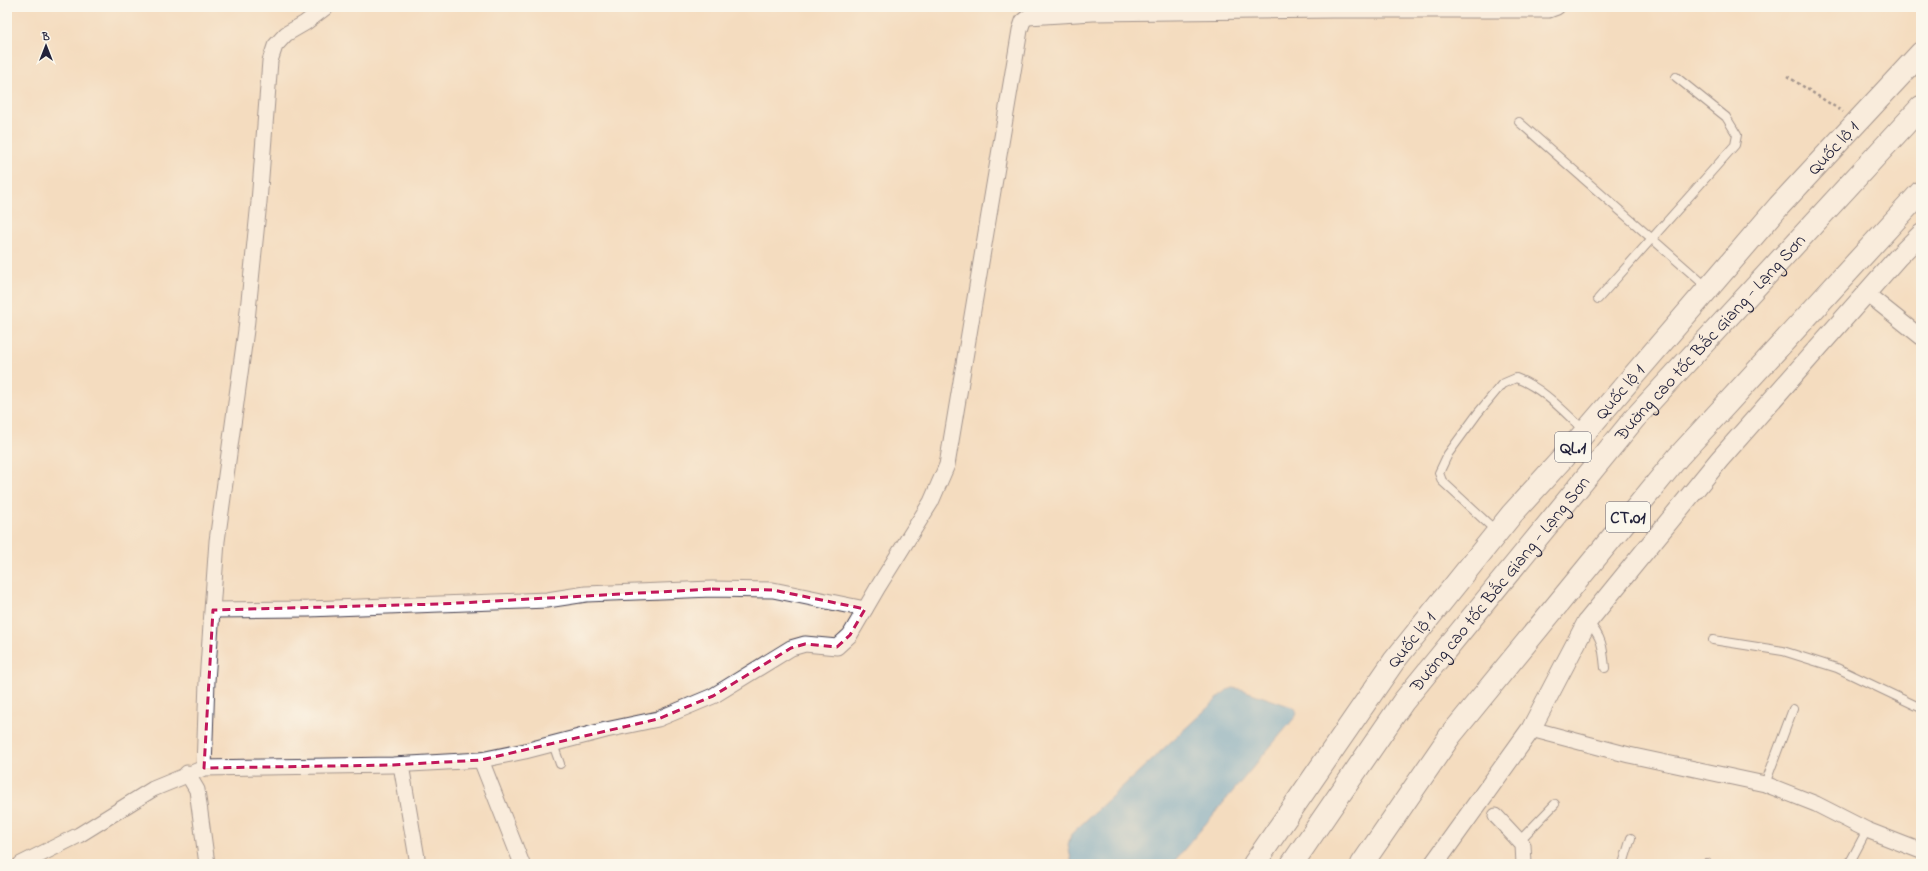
<svg xmlns="http://www.w3.org/2000/svg" width="1928" height="871" viewBox="0 0 1928 871" font-family="'Indie Flower',sans-serif">
<style>
.water{fill:#5da9d6;stroke:#406688}
.lines{fill:none;stroke-linecap:round;stroke-linejoin:round}
.service-casing{stroke:#423e4f;stroke-width:10}
.minor-casing{stroke:#423e4f;stroke-width:17}
.tertiary-casing{stroke:#423e4f;stroke-width:21}
.trunk-casing{stroke:#423e4f;stroke-width:24}
.motorway-casing{stroke:#423e4f;stroke-width:24}
.path{stroke:#423e4f;stroke-width:2.5;stroke-dasharray:3 3;stroke-linecap:butt}
.service{stroke:#fff;stroke-width:8}
.minor{stroke:#fff;stroke-width:15}
.tertiary{stroke:#fff;stroke-width:19}
.trunk{stroke:#fff;stroke-width:22}
.motorway{stroke:#fff;stroke-width:22}
.marked{fill:none;stroke:#c2185b;stroke-width:3;stroke-dasharray:8 5;stroke-linejoin:round}
.labels{text-anchor:middle;stroke-width:3.5;stroke-linejoin:round;paint-order:stroke}
.shield{fill:#fbf7ec;stroke:#636270;stroke-width:1}
.shield-label{font-size:17px;font-weight:bold;fill:#22223b}
.street-label{font-size:18px;fill:#22223b;stroke:#fbf7ec}
</style>
<rect width="100%" height="100%" fill="#fbf7ec"/>
<filter id="ink" filterUnits="userSpaceOnUse"><feTurbulence type="fractalNoise" baseFrequency=".025" numOctaves="2"/><feDisplacementMap in="SourceGraphic" scale="8" xChannelSelector="R" yChannelSelector="G"/><feConvolveMatrix kernelMatrix="1 2 1 2 8 2 1 2 1" color-interpolation-filters="sRGB"/></filter>
<filter id="wash" filterUnits="userSpaceOnUse"><feTurbulence type="fractalNoise" baseFrequency=".012" numOctaves="4" result="noise"/><feDisplacementMap in="SourceGraphic" scale="16" xChannelSelector="R" yChannelSelector="G"/><feGaussianBlur stdDeviation="0.9" result="paint"/><feColorMatrix in="noise" values="0 0 0 0 0 0 0 0 0 0 0 0 0 0 0 0 0 1.4 0 .05"/><feComposite in="paint" operator="in"/></filter>
<g filter="url(#wash)">
<rect width="100%" height="100%" fill="#f4dcbf"/>
<!-- water -->
<polygon class="water" points="1232,688 1240,689 1295,708 1297,713 1296,716 1172,864 1072,864 1068,845 1071,834 1227,690"/>
</g>
<g filter="url(#ink)">
<g class="lines">
<defs>
<g id="service">
<polyline points="1519,122 1707,287"/>
<polyline points="1598,299 1735,145 1737,135 1726,117 1676,77"/>
<path d="M 1496,531 L 1442,481 L 1439,473 L 1448,454 L 1478,413 L 1502,384 L 1516,378 C 1543,388 1564,412 1585,431"/>
<path d="M 1588,622 C 1602,637 1603,647 1605,668"/>
<polyline points="1713,640 1783,651 1837,668 1921,708"/>
<polyline points="553,744 560,764"/>
<polyline points="1765,784 1793,709"/>
<polyline points="1523,845 1524,836 1555,804"/>
<polyline points="1707,863 1707,864"/>
<polyline points="1623,864 1631,838"/>
<polyline points="1849,864 1867,830"/>
</g>
<g id="minor">
<polyline points="1866,293 1921,337"/>
<polyline points="213,610 308,609 440,604 547,600 586,594 712,589 773,590 865,609"/>
<polyline points="1531,729 1629,755 1765,784 1816,804 1867,830 1921,851"/>
<polyline points="481,760 522,864"/>
<polyline points="401,765 418,864"/>
<polyline points="204,768 207,681 217,541 246,330 259,202 270,61 275,46 286,34 305,23 326,7"/>
<polyline points="187,773 197,790 207,864"/>
<polyline points="1496,816 1523,845 1524,864"/>
<polyline points="21,864 79,835 153,789 204,768 393,765 481,760 525,751 606,730 658,719 713,696 791,648 805,644 837,647 850,635 878,587 931,502 947,465 1020,30 1023,21 1028,17 1093,13 1331,10 1549,10 1557,7"/>
</g>
<polyline id="tertiary" points="1434,864 1531,729 1587,622 1719,460 1898,257 1921,234"/>
<g id="trunk">
<path id="s1" d="M 1254,864 L 1394,661 L 1512,514 L 1562,459 L 1779,206 L 1921,53"/>
</g>
<g id="motorway">
<path id="s2" d="M 1292,864 L 1403,702 L 1634,419 L 1921,107"/>
<polyline points="1362,864 1450,736 1678,457 1921,192"/>
</g>
</defs>
<!-- service casing -->
<use href="#service" class="service-casing"/>
<!-- minor casing -->
<use href="#minor" class="minor-casing"/>
<!-- tertiary casing -->
<use href="#tertiary" class="tertiary-casing"/>
<!-- trunk casing -->
<use href="#trunk" class="trunk-casing"/>
<!-- motorway casing -->
<use href="#motorway" class="motorway-casing"/>
<!-- path -->
<polyline class="path" points="1787,76 1843,112"/>
<!-- service -->
<use href="#service" class="service"/>
<!-- minor -->
<use href="#minor" class="minor"/>
<!-- tertiary -->
<use href="#tertiary" class="tertiary"/>
<!-- trunk -->
<use href="#trunk" class="trunk"/>
<!-- motorway -->
<use href="#motorway" class="motorway"/>
</g>
</g>
<!-- marked area -->
<path d="M0 0H1928V871H0ZM 712,589 L 773,590 L 865,609 L 850,635 L 837,647 L 805,644 L 791,648 L 713,696 L 658,719 L 481,760 L 393,765 L 204,768 L 213,610 L 440,604 Z" fill="#f4dcbf" fill-opacity=".55" fill-rule="evenodd"/>
<path class="marked" d="M 712,589 L 773,590 L 865,609 L 850,635 L 837,647 L 805,644 L 791,648 L 713,696 L 658,719 L 481,760 L 393,765 L 204,768 L 213,610 L 440,604 Z"/>
<g class="labels">
<!-- shield labels -->
<g class="shield">
<rect x="1555" y="432" width="36" height="30" rx="3"/>
<rect x="1606" y="502" width="44" height="30" rx="3"/>
</g>
<g class="shield-label">
<text x="1573" y="453">QL.1</text>
<text x="1628" y="523">CT.01</text>
</g>
<!-- street labels -->
<g class="street-label">
<text dy="6" stroke="none"><textPath href="#s1" startOffset="922">Quốc lộ 1</textPath></text>
<text dy="6" stroke="none"><textPath href="#s2" startOffset="673">Đường cao tốc Bắc Giang - Lạng Sơn</textPath></text>
<text dy="6" stroke="none"><textPath href="#s1" startOffset="598">Quốc lộ 1</textPath></text>
<text dy="6" stroke="none"><textPath href="#s2" startOffset="349">Đường cao tốc Bắc Giang - Lạng Sơn</textPath></text>
<text dy="6" stroke="none"><textPath href="#s1" startOffset="274">Quốc lộ 1</textPath></text>
</g>
</g>
<!-- margin -->
<rect width="1928" height="871" fill="none" stroke="#fbf7ec" stroke-width="24"/>
<!-- north arrow -->
<g transform="translate(46 46)" stroke="#fbf7ec" stroke-width="3" paint-order="stroke">
<path d="M0-3L7 15L0 10L-7 15Z" fill="#22223b"/>
<text y="-6" font-size="11" font-weight="bold" text-anchor="middle" fill="#22223b">B</text>
</g>
</svg>
